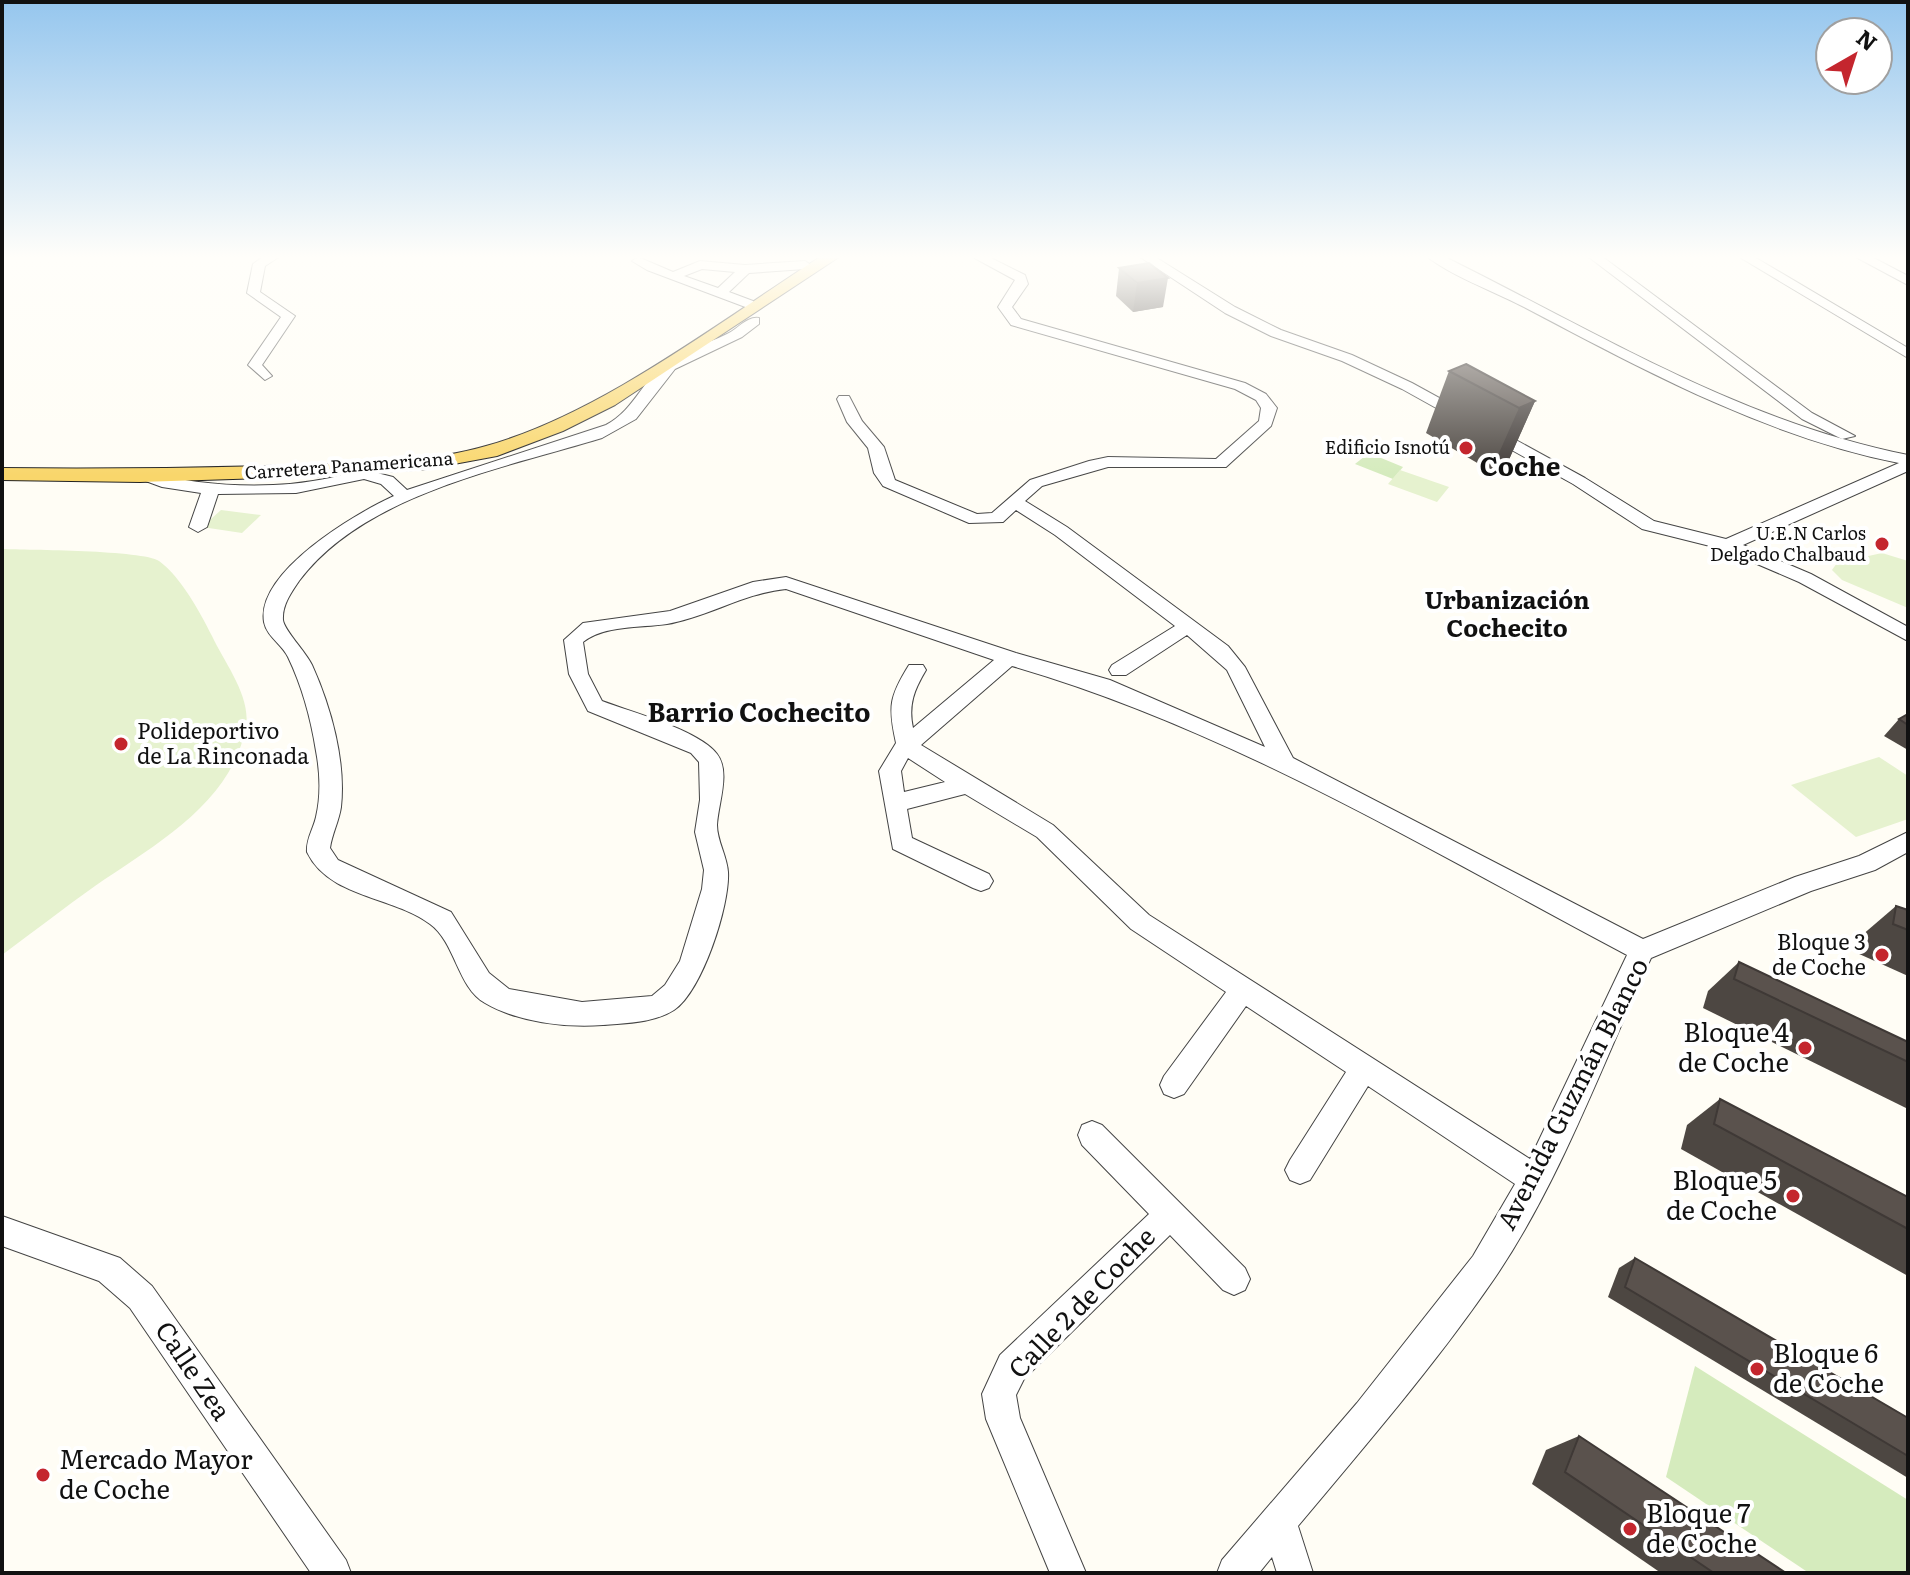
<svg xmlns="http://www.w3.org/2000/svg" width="1910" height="1575" viewBox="0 0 1910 1575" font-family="Literata,serif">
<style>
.green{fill:#d5ebbd}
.pitch{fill:#e6f2cf}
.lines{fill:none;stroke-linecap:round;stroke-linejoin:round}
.minor-casing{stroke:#444;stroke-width:2}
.major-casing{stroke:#222;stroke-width:2}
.minor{fill:#fff;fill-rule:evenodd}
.major{fill:#f9d66b;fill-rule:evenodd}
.wall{fill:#4d4742}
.shaded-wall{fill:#3f3936}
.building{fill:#5a524d;stroke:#3f3936;stroke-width:2}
.poi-dot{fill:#c4262e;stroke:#fff;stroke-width:3}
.labels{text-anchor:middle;stroke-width:8;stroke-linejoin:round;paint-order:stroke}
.far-poi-label{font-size:18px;fill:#111;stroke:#fff;text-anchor:end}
.far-street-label{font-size:18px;fill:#111;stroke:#fff}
.poi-label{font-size:22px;fill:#111;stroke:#fff;text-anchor:start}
.neighbourhood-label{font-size:24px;font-weight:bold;fill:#111;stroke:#fff}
.far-district-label{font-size:26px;font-weight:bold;fill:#111;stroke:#fff}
.quarter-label{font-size:26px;font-weight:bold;fill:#111;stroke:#fff}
.near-poi-label{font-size:26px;fill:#111;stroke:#fff;text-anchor:start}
.near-street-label{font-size:26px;fill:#111;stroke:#fff}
</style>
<rect width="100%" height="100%" fill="#fffdf5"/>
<!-- green -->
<g class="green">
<polygon points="1369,453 1403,467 1393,479 1355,464"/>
<polygon points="1695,1366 1908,1500 1908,1573 1809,1573 1666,1477"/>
</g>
<!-- pitch -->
<g class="pitch">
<polygon points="1400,470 1449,487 1437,502 1388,484"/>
<polygon points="221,510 261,515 242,533 202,527"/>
<path d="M 2,549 C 28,550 143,550 159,561 C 181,577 200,612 212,636 C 224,662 251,696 246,726 C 232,804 154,845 95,886 C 64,908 33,932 2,955 Z"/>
<polygon points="1882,553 1908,561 1908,608 1842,580 1832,570 1837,563"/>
<polygon points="1879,757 1908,776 1908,819 1856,837 1791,785"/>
</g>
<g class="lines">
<defs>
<g id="minor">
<polygon points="266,255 282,255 265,266 260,292 295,316 262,365 272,376 265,380 248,365 281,317 247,293 253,264"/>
<path d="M 969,255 L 985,255 L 1025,275 L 1028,284 L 1012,307 L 1021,319 L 1245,383 L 1266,394 L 1277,408 L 1271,426 L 1226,467 L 1108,467 L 1042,486 L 1025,501 L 1067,527 L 1228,646 L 1245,667 L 1293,758 L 1643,939 L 1795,877 L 1859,856 L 1908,832 L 1908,852 L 1875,870 L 1811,891 L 1651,958 C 1602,1065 1560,1182 1494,1279 C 1435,1365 1365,1446 1298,1526 L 1313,1573 L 1277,1573 L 1272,1557 L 1259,1573 L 1217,1573 L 1222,1560 L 1357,1403 L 1473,1256 L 1515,1184 L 1368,1086 L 1310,1180 L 1300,1184 L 1290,1180 L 1285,1170 L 1290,1160 L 1346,1072 L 1246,1006 L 1184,1094 L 1174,1098 L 1164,1094 L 1160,1085 L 1164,1076 L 1226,992 L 1131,929 L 1037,837 L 965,794 L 907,809 L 912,838 L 989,874 L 993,881 L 989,888 L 981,891 L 973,888 L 893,849 L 879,771 L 896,743 C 888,707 889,697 909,665 L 923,665 L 926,670 C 914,690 908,705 913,728 L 994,660 L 786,589 C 744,593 708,617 667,624 C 639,628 605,625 583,642 L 588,674 L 602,701 C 631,712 699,730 717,754 C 731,772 718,804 717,825 C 717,841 727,856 728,872 C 730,905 702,992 674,1010 C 654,1023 625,1023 603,1025 C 566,1028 517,1022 485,1003 C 457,987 456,943 430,924 C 393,896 329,898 307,852 C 306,839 313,830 316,817 C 321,796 320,772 316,751 C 311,719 302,686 288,657 C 282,644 267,637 264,622 C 256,572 356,513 394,496 L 381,484 L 364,479 L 296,493 L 218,494 L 207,527 L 198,532 L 189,527 L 201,493 L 162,487 L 132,476 L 140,471 C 201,486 267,491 330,478 C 346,475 360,466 376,462 L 384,467 L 377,473 L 393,477 L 407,490 L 606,425 C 632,411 640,386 661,367 C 679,350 705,345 727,334 C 738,329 747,316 759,318 L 759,324 L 742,337 L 675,369 L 636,419 L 602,438 C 504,468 364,494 299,581 C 291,593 282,605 283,620 C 284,630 306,652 312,665 C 331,707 346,761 341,807 C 339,821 332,834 330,848 L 338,860 L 451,912 L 489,973 L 509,989 L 582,1002 L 652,996 L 665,985 L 680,961 L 702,889 L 704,870 L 695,832 L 700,800 L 699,762 L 691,753 L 588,711 L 569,674 L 564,640 L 583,623 L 670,611 L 753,582 L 786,577 L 1016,653 L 1110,680 L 1265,747 L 1227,670 L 1187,635 L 1126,675 L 1112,675 L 1109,670 L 1112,665 L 1175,626 L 1055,535 L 1016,510 L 1003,522 L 969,523 L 883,486 L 874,473 L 868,448 L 847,422 L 837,399 L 839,396 L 849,396 L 862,421 L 884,447 L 895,480 L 977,514 L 992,513 L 1030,480 L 1089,461 L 1108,457 L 1216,459 L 1259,421 L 1261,408 L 1256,400 L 1235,389 L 1011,325 L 998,307 L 1015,280 ZM 1012,666 C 1230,729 1428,850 1627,955 L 1530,1159 L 1149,915 L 1053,825 L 921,745 ZM 908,758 L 945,782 L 904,792 L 901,771 Z"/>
<path d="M 1137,255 L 1152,255 L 1235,307 L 1281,330 L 1352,355 L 1412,383 L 1585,478 L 1654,521 L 1726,539 L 1899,463 C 1764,436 1644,370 1522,306 C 1493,291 1449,275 1425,255 L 1441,255 C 1593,330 1740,422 1908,455 L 1908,471 L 1743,545 L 1811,574 L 1908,627 L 1908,641 L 1799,582 L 1722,549 L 1642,529 L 1573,484 L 1402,389 L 1342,361 L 1271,336 L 1225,313 Z"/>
<polygon points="1586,255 1600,255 1812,413 1855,436 1842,439 1802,419"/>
<polygon points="1736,255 1751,255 1908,348 1908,358"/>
<polygon points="1852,255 1868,255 1908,276 1908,285"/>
<path d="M 638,257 L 673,272 L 700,261 L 745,265 L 805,261 L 811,265 L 805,269 L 749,273 L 729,292 L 753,301 L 755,304 L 748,308 L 647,270 L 632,261 ZM 702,269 L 735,272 L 718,288 L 684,276 Z"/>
<polygon points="1092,1121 1102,1125 1245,1268 1250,1279 1245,1290 1234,1295 1223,1290 1170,1235 1024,1379 1016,1395 1020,1418 1086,1573 1050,1573 986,1419 982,1394 1000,1355 1149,1214 1082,1145 1078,1135 1082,1125"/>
<polygon points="2,1216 120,1258 152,1286 346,1560 351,1573 311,1573 130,1308 99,1281 2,1246"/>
</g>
<path id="major" d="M 823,255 L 842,255 L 615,405 L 563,431 L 497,456 L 427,469 L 327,476 L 140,482 L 2,480 L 2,468 C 101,469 200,468 299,465 C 360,463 428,463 486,446 C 601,414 722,320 823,255 Z"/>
</defs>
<!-- minor casing -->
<use href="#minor" class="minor-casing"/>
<!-- major casing -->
<use href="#major" class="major-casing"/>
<!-- minor -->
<use href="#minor" class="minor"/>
<!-- major -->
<use href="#major" class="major"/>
</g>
<!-- wall -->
<g class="wall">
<polygon points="1119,268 1163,307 1133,312 1116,296"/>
<polygon points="1449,371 1535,401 1507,464 1491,471 1426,433"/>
<polygon points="1908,714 1908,750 1884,736 1899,719"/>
<polygon points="1896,906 1908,910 1908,976 1857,953 1861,936"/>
<polygon points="1739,962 1908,1042 1908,1109 1703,1008 1708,991"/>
<polygon points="1720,1099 1908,1197 1908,1276 1681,1149 1687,1125"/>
<polygon points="1635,1258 1908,1418 1908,1478 1608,1297 1619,1268"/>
<polygon points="1579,1436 1786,1573 1661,1573 1532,1484 1546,1450"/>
</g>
<!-- shaded-wall -->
<g class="shaded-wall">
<polygon points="1168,278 1163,307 1133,312 1137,283"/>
<polygon points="1535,401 1507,464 1491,471 1519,408"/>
</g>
<!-- building -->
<g class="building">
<polygon points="1149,263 1168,278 1137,283 1119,268"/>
<polygon points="1466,364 1535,401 1519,408 1449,371"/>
<polygon points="1908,714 1908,725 1899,719"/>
<polygon points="1896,906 1908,910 1908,930 1893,924"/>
<polygon points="1739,962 1908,1042 1908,1062 1734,979"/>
<polygon points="1720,1099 1908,1197 1908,1229 1714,1124"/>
<polygon points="1635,1258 1908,1418 1908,1456 1625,1287"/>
<polygon points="1579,1436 1786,1573 1714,1573 1565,1472"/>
</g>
<!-- sky -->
<linearGradient id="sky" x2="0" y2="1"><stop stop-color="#95c6ee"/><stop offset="0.54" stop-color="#fffefa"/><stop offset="1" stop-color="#fffefa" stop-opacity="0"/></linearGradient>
<rect width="1910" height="476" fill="url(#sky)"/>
<!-- markers -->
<g class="poi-dot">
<circle cx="1466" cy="448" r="8"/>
<circle cx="1882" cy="544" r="8"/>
<circle cx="121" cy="744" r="8"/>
<circle cx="1882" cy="955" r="8"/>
<circle cx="1805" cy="1048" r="8"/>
<circle cx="1793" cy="1196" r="8"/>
<circle cx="1757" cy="1369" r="8"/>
<circle cx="43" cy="1475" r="8"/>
<circle cx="1630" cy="1529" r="8"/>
</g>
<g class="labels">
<!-- far-poi labels -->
<g class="far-poi-label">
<text x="1450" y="454">Edificio Isnotú</text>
<text x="1866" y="540">U.E.N Carlos<tspan x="1866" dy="21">Delgado Chalbaud</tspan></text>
</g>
<!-- far-street labels -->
<g class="far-street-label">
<text transform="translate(349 466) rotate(-4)" y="6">Carretera Panamericana</text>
</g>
<!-- poi labels -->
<g class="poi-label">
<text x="137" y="739">Polideportivo<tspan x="137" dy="25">de La Rinconada</tspan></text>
<text x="1866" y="950" text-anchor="end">Bloque 3<tspan x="1866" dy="25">de Coche</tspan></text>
</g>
<!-- neighbourhood labels -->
<g class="neighbourhood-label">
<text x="1507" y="609">Urbanización<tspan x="1507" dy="28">Cochecito</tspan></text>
</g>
<!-- far-district labels -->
<g class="far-district-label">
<text x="1520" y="476">Coche</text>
</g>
<!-- quarter labels -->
<g class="quarter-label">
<text x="759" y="722">Barrio Cochecito</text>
</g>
<!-- near-poi labels -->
<g class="near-poi-label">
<text x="1789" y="1042" text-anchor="end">Bloque 4<tspan x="1789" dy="30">de Coche</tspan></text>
<text x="1777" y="1190" text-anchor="end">Bloque 5<tspan x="1777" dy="30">de Coche</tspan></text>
<text x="1773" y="1363">Bloque 6<tspan x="1773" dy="30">de Coche</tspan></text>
<text x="59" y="1469">Mercado Mayor<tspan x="59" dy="30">de Coche</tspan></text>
<text x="1646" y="1523">Bloque 7<tspan x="1646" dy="30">de Coche</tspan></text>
</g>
<!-- near-street labels -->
<g class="near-street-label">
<text transform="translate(1573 1094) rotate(-63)" y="9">Avenida Guzmán Blanco</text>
<text transform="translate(1082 1303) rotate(-46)" y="9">Calle 2 de Coche</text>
<text transform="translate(193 1371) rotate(56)" y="9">Calle Zea</text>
</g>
</g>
<!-- border -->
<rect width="1910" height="1575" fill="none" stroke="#111111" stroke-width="8"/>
<!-- north arrow -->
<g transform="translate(1854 56) rotate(39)"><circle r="38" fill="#ffffff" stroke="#a0a0a0" stroke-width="2"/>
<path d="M0-6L14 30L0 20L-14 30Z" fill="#c4262e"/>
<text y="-12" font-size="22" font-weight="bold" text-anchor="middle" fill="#111111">N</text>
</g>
</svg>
